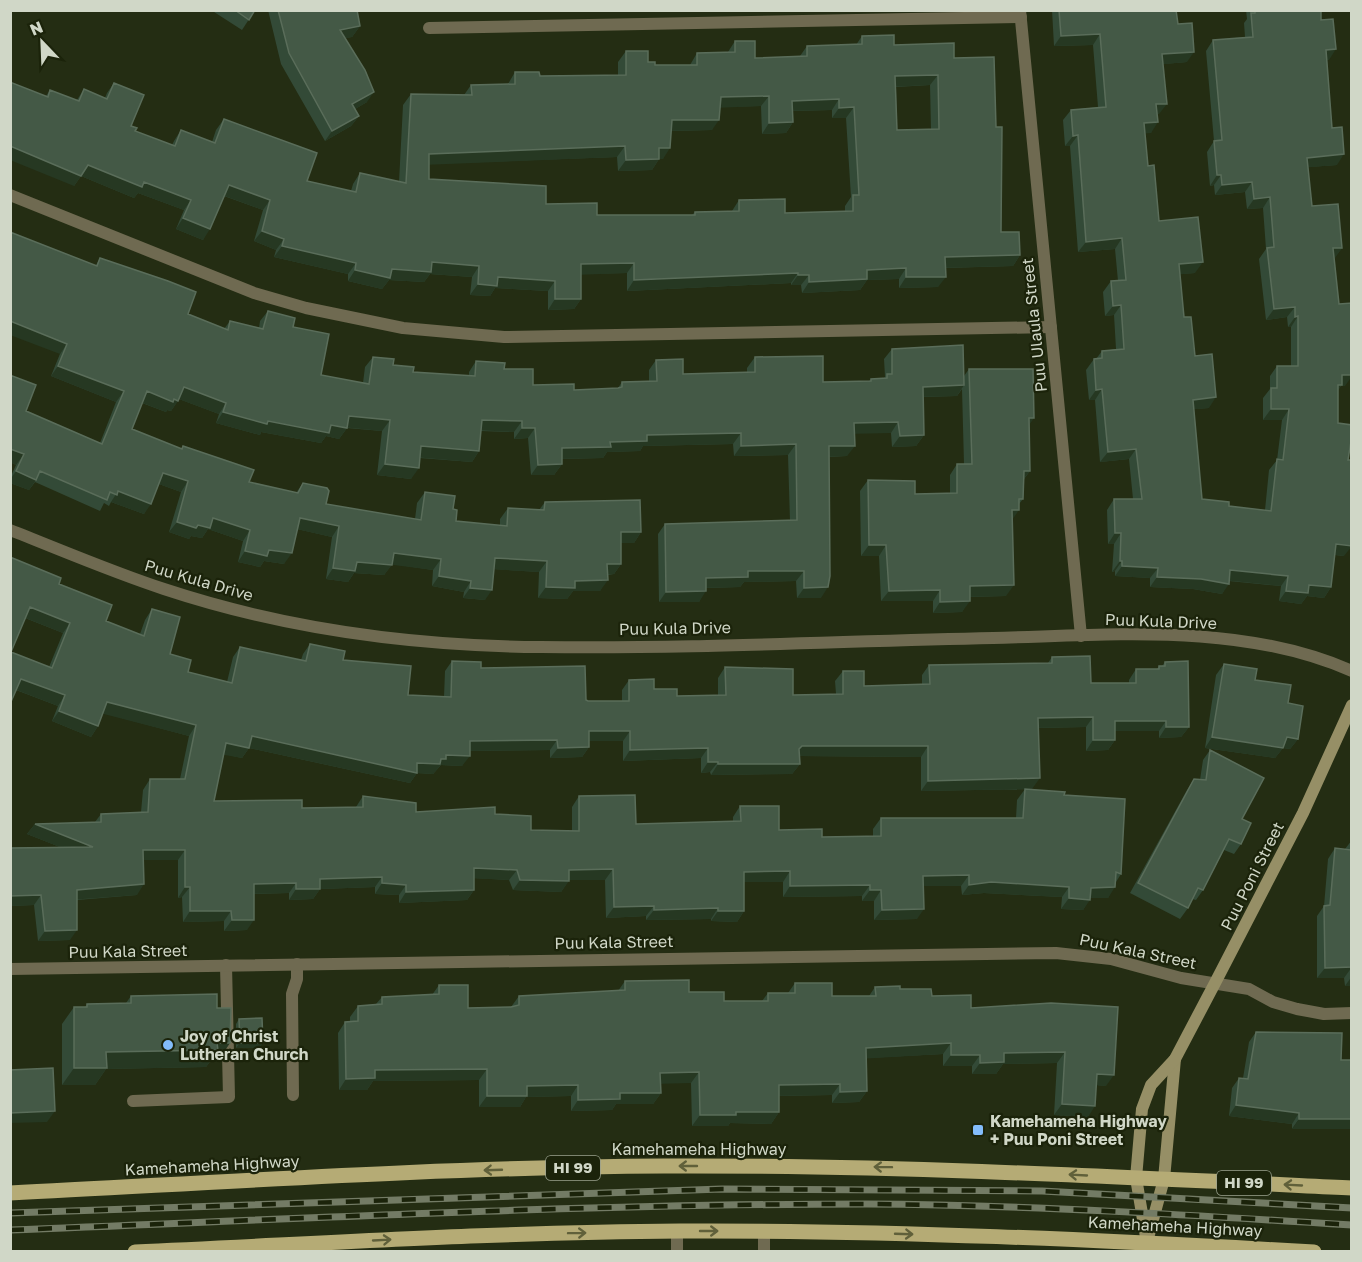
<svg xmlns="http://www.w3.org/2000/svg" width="1362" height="1262" viewBox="0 0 1362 1262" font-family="'Golos Text',sans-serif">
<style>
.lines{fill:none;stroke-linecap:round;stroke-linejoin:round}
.lane{stroke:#6f6a51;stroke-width:12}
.street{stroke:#6f6a51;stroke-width:12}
.secondary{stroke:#968f66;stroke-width:12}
.primary{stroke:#b5ab75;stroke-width:15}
.rail-casing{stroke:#737b65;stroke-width:7}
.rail{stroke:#1b230a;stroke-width:4.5;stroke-dasharray:14;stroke-linecap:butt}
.wall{fill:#334a37;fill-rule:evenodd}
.shaded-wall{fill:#263822}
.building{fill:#445946;stroke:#5a6d5a;stroke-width:1.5;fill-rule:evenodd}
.oneway{stroke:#60603a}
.poi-dot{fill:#83bcfb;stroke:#1b230a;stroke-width:2}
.labels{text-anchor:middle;stroke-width:4.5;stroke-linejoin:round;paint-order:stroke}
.shield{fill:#1b230a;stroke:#9aa18e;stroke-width:1.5}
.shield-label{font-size:15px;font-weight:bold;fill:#d0d7c7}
.street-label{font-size:16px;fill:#d0d7c7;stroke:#1b230a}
.poi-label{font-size:16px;font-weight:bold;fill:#d0d7c7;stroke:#1b230a;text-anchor:start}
</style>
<rect width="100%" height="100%" fill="#242d13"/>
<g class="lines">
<!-- lane -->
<g class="lane">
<polyline points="293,1095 292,994 297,979 297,964"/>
<polyline points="133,1101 229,1097 226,965"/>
<polyline points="677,1252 677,1231"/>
<polyline points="764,1252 764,1231"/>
</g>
<!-- street -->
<g class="street">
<polyline points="1020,10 1081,636"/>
<polyline points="429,28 1021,17"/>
<polyline points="10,195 254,293 306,308 403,328 504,337 1051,327"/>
<path d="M 10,530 C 61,550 112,572 164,589 C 285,629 414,646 541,647 C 692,649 843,641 993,638 C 1112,635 1240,622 1352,671"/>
<polyline points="10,969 1056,953 1111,959 1181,978 1249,989 1273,1002 1297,1009 1324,1014 1352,1013"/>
</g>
<!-- secondary -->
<g class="secondary">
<polyline points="1148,1238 1164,1179 1175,1059"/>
<polyline points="1147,1243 1136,1178 1142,1109 1151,1085 1175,1059 1215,983 1303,813 1352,705"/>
</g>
<!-- primary -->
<g class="primary">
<path d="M 10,1193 C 228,1182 446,1167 664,1166 C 894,1165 1122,1177 1352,1188"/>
<path d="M 135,1252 C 316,1244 498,1232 680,1231 C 891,1230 1103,1240 1314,1252"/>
</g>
<defs>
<g id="rail">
<polyline points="10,1213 722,1189 1042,1191 1352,1208"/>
<path d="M 10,1230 C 296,1219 581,1204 866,1204 C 1028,1205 1190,1215 1352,1225"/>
</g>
</defs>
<!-- rail casing -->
<use href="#rail" class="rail-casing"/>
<!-- rail -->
<use href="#rail" class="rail"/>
</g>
<!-- wall -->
<g class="wall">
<polygon points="211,10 255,10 242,30"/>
<polygon points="268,10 358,10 357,12 360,26 352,37 345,38 367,102 355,109 359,116 351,126 325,141 281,64"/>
<polygon points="1052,10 1176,10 1178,24 1187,62 1163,64 1159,114 1157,114 1151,133 1145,133 1148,166 1159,221 1195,273 1180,274 1184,317 1209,408 1194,409 1202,499 1229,506 1265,510 1269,470 1277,460 1282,420 1263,420 1263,398 1270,389 1270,376 1277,366 1291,366 1291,327 1288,327 1287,317 1266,320 1259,259 1266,249 1263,208 1247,209 1245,192 1215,195 1214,185 1210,186 1207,152 1214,141 1206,51 1213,40 1245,37 1244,23 1247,19 1246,10 1321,10 1321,20 1329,60 1327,60 1332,128 1337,165 1308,167 1312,206 1342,248 1334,258 1345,386 1341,386 1338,390 1338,423 1348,460 1344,556 1335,555 1331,587 1324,598 1307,596 1301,604 1279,601 1281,586 1229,581 1222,594 1193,589 1150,587 1150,578 1115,576 1115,571 1112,572 1114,544 1108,544 1107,510 1114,499 1133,499 1129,459 1100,462 1095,400 1089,400 1086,370 1094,359 1096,359 1102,351 1116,349 1114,315 1105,316 1103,292 1111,281 1118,281 1115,249 1078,252 1070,146 1065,146 1063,120 1071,110 1098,107 1093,45 1054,46"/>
<path d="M 862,36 L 894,45 L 954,58 L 996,127 L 1001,232 L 1020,255 L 1013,266 L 945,268 L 938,287 L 899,288 L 899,279 L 867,280 L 860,290 L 802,293 L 801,285 L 791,285 L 791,283 L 627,291 L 627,273 L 581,274 L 581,299 L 574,309 L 548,310 L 548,291 L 495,288 L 490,296 L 470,295 L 472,277 L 430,274 L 424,282 L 389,280 L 382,289 L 348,281 L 348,274 L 274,257 L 276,250 L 254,241 L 263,210 L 224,196 L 203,240 L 176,229 L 184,210 L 138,193 L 134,198 L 81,176 L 74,186 L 46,96 L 50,90 L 77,100 L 84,89 L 105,98 L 107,93 L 114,83 L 131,126 L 135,131 L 172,145 L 174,141 L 181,130 L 212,142 L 216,130 L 224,119 L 307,181 L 351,191 L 353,184 L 360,173 L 399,182 L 403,105 L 411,94 L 464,95 L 471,85 L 508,84 L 515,72 L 540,76 L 618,75 L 618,62 L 626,51 L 655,65 L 690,65 L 697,53 L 728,52 L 735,41 L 755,58 L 800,56 L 807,46 L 856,45 ZM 930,85 L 931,129 L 897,130 L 896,87 ZM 761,106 L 762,134 L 786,133 L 793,122 L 793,111 L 832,110 L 832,118 L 846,118 L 851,197 L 845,206 L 845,211 L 785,213 L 739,200 L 732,211 L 695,212 L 692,215 L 597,215 L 429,179 L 429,164 L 617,157 L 618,171 L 652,170 L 659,159 L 663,159 L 671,131 L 712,130 L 720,107 Z"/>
<polygon points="100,258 188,314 224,329 230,321 259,328 260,321 268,311 293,327 321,375 363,383 365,367 373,357 413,372 469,376 469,372 476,361 504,369 533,385 574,390 618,388 622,382 649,381 649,370 656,360 683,374 747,372 747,368 755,357 823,382 869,381 871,379 884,378 885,377 884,359 892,349 964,376 969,369 1029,425 1030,471 1024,479 1023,499 1019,504 1012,520 1006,596 970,597 962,612 933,613 933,601 881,601 879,556 861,556 860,491 868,480 915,494 950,493 950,475 957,464 964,464 962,389 957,396 923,397 924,435 916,446 892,447 891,433 855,433 847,456 829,457 821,598 797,598 796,581 744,582 740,587 706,588 699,602 659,602 658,534 665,524 790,521 788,455 734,456 733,444 643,446 640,451 607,452 603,458 562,459 562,464 554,475 531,475 528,438 514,439 514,432 481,431 479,451 472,462 420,458 411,479 377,475 382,431 347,428 339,439 326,436 321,443 261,432 260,435 216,423 219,414 179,399 171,411 167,410 166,412 142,403 132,429 181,449 183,446 249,482 296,493 303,483 326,504 415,519 417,503 425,492 453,509 456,521 500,526 500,519 508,508 539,510 545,502 641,532 634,543 621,543 621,564 614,574 608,575 600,591 573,591 567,599 538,598 539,572 494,569 485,600 463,598 464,592 432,586 433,570 392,564 384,575 354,573 348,582 326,579 332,537 297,529 284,564 264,561 260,567 238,562 243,541 208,529 202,538 191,536 189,539 169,532 181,492 159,484 144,514 111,502 109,506 104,503 100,511 35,482 29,490 10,483 10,478 16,465 10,462 10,375 26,411 100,443 116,402 51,376 96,265"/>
<path d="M 10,557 L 59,584 L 106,621 L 140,634 L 145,620 L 152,609 L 170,654 L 188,672 L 227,682 L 233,657 L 240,647 L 301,660 L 303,654 L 310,644 L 343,660 L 408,695 L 444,697 L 445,671 L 452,661 L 481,668 L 588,701 L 622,701 L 622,690 L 629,680 L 677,696 L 718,695 L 718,678 L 725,667 L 793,695 L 836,694 L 835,681 L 843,671 L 864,686 L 922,684 L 922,675 L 929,665 L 1048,663 L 1052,657 L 1091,683 L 1129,683 L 1129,680 L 1136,669 L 1157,669 L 1159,666 L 1162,666 L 1165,662 L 1189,727 L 1181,737 L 1159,738 L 1159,731 L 1115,731 L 1115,740 L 1108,750 L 1086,751 L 1086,727 L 1038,728 L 1032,789 L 921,791 L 921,757 L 799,756 L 800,764 L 792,774 L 711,775 L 710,772 L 701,773 L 701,758 L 623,761 L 623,741 L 589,741 L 589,747 L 582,757 L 550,758 L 550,750 L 470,751 L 462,766 L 441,765 L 433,774 L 417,773 L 410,783 L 249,748 L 242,758 L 224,754 L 214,801 L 302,808 L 356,807 L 363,796 L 416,812 L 495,814 L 531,830 L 572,831 L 572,807 L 579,796 L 636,824 L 733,822 L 733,817 L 740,806 L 779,830 L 822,837 L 873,836 L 873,829 L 881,818 L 1016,818 L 1017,800 L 1025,789 L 1064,795 L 1121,874 L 1116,882 L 1108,898 L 1090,898 L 1083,910 L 1061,909 L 1062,897 L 984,893 L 962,895 L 961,886 L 923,886 L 917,919 L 874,920 L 874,901 L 862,901 L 862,896 L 783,897 L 783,882 L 744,882 L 744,911 L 737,922 L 711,921 L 711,919 L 646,920 L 646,916 L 606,918 L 605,880 L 569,880 L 561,892 L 513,890 L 509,880 L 474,878 L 474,890 L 467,900 L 399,903 L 399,895 L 375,894 L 375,887 L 320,889 L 313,899 L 289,900 L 289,893 L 254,894 L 247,930 L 224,931 L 224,921 L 183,922 L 182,897 L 178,898 L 178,860 L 143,860 L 137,895 L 77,900 L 70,940 L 38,941 L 34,905 L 10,906 L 10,848 L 60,847 L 27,834 L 35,824 L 95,822 L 101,814 L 141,812 L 143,790 L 150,779 L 180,779 L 189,736 L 103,713 L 98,726 L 91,737 L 52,721 L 58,706 L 16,690 L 10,704 ZM 25,618 L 63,633 L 49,667 L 11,652 Z"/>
<polygon points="1224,664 1255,680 1288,703 1298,739 1290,749 1283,748 1275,758 1205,748 1216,675"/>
<polygon points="1210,750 1242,819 1241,844 1234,854 1224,850 1203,890 1196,900 1192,899 1188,908 1180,919 1130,893 1187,790 1194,779 1200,780 1203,760"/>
<polygon points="1352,840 1352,986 1345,986 1344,978 1317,978 1317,916 1324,906 1328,859 1335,848 1345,849"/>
<polygon points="625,981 689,992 724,1001 762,1001 768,993 788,993 795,983 832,996 869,996 875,987 900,989 971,1008 1051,1003 1106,1086 1097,1085 1088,1117 1054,1115 1057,1063 1003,1064 996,1074 972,1074 972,1066 943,1066 943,1054 866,1058 867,1091 859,1102 832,1103 832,1095 779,1096 779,1112 771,1124 730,1123 728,1126 692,1126 691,1083 661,1083 661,1093 653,1104 616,1104 612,1110 571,1111 571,1096 526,1097 520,1107 479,1107 479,1080 373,1081 367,1090 339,1090 338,1033 345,1022 350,1022 350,1017 358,1006 376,1004 382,997 432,995 439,985 468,1008 511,1007 519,996 618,991"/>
<polygon points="131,996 217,1008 230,1043 218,1060 211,1060 206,1067 106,1069 95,1085 62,1085 62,1024 74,1007 85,1007 87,1004 126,1003"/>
<polygon points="239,1019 263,1043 259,1048 236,1048 236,1024"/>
<polygon points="1256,1032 1341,1060 1292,1129 1292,1124 1229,1116 1232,1088 1239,1078 1243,1078 1249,1042"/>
</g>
<!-- shaded-wall -->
<g class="shaded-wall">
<polygon points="360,26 352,37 333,41 340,30"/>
<polygon points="1100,34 1093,45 1054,46 1061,36"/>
<polygon points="1336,49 1329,60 1319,61 1326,50"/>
<polygon points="1194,52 1187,62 1155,65 1162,54"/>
<polygon points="938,75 930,85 888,87 895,76"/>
<polygon points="374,92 367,102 345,115 352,104"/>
<polygon points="769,96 761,106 714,108 721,97"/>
<polygon points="839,99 832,110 785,111 792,101"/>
<polygon points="1156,104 1167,104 1159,114 1149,115"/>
<polygon points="854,107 846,118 832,118 839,108"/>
<polygon points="359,116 351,126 325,141 332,131"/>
<polygon points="672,120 719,120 712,130 665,131"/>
<polygon points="793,122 786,133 762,134 769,123"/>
<polygon points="1158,122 1151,133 1137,134 1144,123"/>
<polygon points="1078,135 1070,146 1065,146 1073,136"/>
<polygon points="10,146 88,165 144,182 191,200 184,210 138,193 134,198 81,176 74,186 10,160"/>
<polygon points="625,146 617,157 422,165 429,154"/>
<polygon points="659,148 670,148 663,159 652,159"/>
<polygon points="1344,154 1337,165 1300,168 1307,158"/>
<polygon points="659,159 652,170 618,171 626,160"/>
<polygon points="1217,175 1221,175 1214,185 1210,186"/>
<polygon points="1252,182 1245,192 1215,195 1222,185"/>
<polygon points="229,185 270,200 263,210 222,195"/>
<polygon points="1270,197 1263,208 1247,209 1254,199"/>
<polygon points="183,218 210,229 203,240 176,229"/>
<polygon points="262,231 284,239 276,250 254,241"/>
<polygon points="1122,238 1115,249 1078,252 1086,242"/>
<polygon points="282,246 356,263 348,274 274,257"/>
<polygon points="1333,248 1342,248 1335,258 1326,259"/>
<polygon points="1020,255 1013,266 938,268 945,257"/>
<polygon points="432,262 479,266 472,277 430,274 424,282 389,280 382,289 348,281 355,270 392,269"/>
<polygon points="1203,262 1195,273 1172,275 1179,264"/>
<polygon points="634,263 627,273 574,275 581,264"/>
<polygon points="906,268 899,279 867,280 860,290 802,293 809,282 867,270"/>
<polygon points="798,273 791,283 627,291 634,280"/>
<polygon points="798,275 809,275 801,285 791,285"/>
<polygon points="498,277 555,281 548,291 495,288 490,296 470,295 478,284"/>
<polygon points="906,277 946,277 938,287 899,288"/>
<polygon points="555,299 581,299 574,309 548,310"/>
<polygon points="1121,305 1114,315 1105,316 1113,306"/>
<polygon points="1295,307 1287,317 1266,320 1274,309"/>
<polygon points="1298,316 1291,327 1288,327 1295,317"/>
<polygon points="10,321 67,344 60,354 10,335"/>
<polygon points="58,366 124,391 116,402 51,376"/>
<polygon points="1342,375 1352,376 1345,386 1341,386 1334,395"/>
<polygon points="964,385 957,396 915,397 923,387"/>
<polygon points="184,387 226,403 219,414 176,398"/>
<polygon points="1102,389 1095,400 1089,400 1096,390"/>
<polygon points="147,391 174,399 178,401 171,411 167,410 166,412 140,402"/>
<polygon points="1216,397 1209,408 1185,410 1193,400"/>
<polygon points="1271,409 1289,409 1282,420 1263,420"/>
<polygon points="223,412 268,421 331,425 347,428 339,439 326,436 321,443 261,432 260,435 216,423"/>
<polygon points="349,416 390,420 382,431 342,427"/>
<polygon points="1029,418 1034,418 1027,428"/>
<polygon points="482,420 522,421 514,432 474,430"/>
<polygon points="898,422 891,433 847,434 854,423"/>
<polygon points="522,428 535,428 528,438 514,439"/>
<polygon points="741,433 733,444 643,446 640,451 607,452 603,458 554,459 562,448 610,442 647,435"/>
<polygon points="924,435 916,446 892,447 900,436"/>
<polygon points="796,444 788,455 734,456 741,446"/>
<polygon points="421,446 479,451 472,462 414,457"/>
<polygon points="829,446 855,446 847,456 821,457"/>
<polygon points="10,449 24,454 16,465 10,462"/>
<polygon points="1136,449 1129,459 1100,462 1108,452"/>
<polygon points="385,464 419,468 411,479 377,475"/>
<polygon points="562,464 554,475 531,475 538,465"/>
<polygon points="16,471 36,480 29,490 10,483 10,480"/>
<polygon points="1024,471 1030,471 1022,481"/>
<polygon points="163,473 188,481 181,492 156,483"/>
<polygon points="118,491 151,504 144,514 111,502"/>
<polygon points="1012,510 1019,510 1012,520"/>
<polygon points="213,518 250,530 243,541 208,529 202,538 191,536 189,539 169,532 177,522 198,525"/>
<polygon points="300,518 339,526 332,537 292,528"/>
<polygon points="621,532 641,532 634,543 613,543"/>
<polygon points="1115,533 1121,533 1114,544 1108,544"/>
<polygon points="1336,544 1352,546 1344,556 1329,554"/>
<polygon points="869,545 886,545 879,556 861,556"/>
<polygon points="269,550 292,553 284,564 264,561 260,567 238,562 245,551"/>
<polygon points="394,553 441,559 433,570 386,564"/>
<polygon points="495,558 547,561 539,572 488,569"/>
<polygon points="1120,561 1122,561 1115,571 1112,572"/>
<polygon points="357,562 392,565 384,575 354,573 348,582 326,579 333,568"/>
<polygon points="607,564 621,564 614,574 600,575"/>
<polygon points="1122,566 1158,568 1150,578 1115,576"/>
<polygon points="1230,570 1288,576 1281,586 1223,580"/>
<polygon points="748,571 804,571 796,581 744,582 740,587 699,588 706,578"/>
<polygon points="439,576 471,581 464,592 432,586"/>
<polygon points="1157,577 1201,579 1229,584 1222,594 1193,589 1150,587"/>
<polygon points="608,580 600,591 573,591 567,599 538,598 546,587 575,581"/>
<polygon points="1014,585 1006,596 962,597 970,586"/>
<polygon points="1309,585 1331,587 1324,598 1307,596 1301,604 1279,601 1286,591"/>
<polygon points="828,587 821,598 797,598 804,588"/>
<polygon points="470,588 492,590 485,600 463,598"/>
<polygon points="940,590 933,601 881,601 889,591"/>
<polygon points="706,591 699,602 659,602 666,592"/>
<polygon points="970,601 962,612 933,613 940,602"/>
<polygon points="30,607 70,623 63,633 23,617"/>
<polygon points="21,679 65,695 58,706 14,689"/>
<polygon points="107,702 196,725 189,736 100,713"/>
<polygon points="59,711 98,726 91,737 52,721"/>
<polygon points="1093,717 1086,727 1031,728 1038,718"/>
<polygon points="1115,721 1166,721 1159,731 1107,731"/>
<polygon points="1166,727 1189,727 1181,737 1159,738"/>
<polygon points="589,731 630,731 623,741 582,741"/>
<polygon points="252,736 417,763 441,759 446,755 470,756 462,766 441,765 433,774 417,773 410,783 245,747"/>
<polygon points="1212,737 1287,737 1298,739 1290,749 1283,748 1275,758 1205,748"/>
<polygon points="557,740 550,750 463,751 470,741"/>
<polygon points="1093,740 1115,740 1108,750 1086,751"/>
<polygon points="226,743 249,748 242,758 219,754"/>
<polygon points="802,746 928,746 921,757 795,756"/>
<polygon points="589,747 582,757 550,758 558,748"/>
<polygon points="708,748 701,758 623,761 630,750"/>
<polygon points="708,762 718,762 710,772 701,773"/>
<polygon points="718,764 800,764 792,774 711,775"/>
<polygon points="1040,778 1032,789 921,791 928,781"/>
<polygon points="35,824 93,847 85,857 27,834"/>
<polygon points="143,850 185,850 178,860 136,860"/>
<polygon points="474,868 517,870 509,880 467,878"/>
<polygon points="613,869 605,880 562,880 569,870"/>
<polygon points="790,871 783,882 737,882 744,872"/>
<polygon points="969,875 961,886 916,886 923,876"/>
<polygon points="382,877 375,887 320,889 313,899 289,900 296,889 320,879"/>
<polygon points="520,880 569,881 561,892 513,890"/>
<polygon points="991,882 1069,887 1062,897 984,893 962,895 969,885"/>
<polygon points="296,883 289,893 246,894 254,884"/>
<polygon points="382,883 406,885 399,895 375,894"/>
<polygon points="144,884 137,895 69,900 77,890"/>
<polygon points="870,885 862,896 783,897 790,886"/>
<polygon points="185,887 190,887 182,897 178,898"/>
<polygon points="1115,887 1108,898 1083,898 1091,888"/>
<polygon points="474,890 467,900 399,903 406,892"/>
<polygon points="870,890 881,890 874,901 862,901"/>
<polygon points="41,895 34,905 10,906 10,896"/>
<polygon points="1069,898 1090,900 1083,910 1061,909"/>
<polygon points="654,906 646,916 606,918 614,907"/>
<polygon points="718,908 711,919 646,920 654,910"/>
<polygon points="924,909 917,919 874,920 882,910"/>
<polygon points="190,911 231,911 224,921 183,922"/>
<polygon points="718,911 744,911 737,922 711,921"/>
<polygon points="232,920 254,920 247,930 224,931"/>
<polygon points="77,930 70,940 38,941 45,931"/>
<polygon points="1352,967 1344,978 1317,978 1325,968"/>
<polygon points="1352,976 1352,986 1345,986"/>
<polygon points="217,1043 230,1043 218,1060 211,1060 206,1067 106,1069 95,1085 62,1085 74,1068 106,1052"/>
<polygon points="240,1043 263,1043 259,1048 236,1048"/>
<polygon points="951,1043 943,1054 858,1059 866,1048"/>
<polygon points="1065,1052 1057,1063 1003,1064 996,1074 972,1074 980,1063 1004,1053"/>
<polygon points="951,1055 980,1055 972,1066 943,1066"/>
<polygon points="487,1069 479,1080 373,1081 367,1090 339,1090 346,1079 375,1070"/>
<polygon points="699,1072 691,1083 653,1084 660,1073"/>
<polygon points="1097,1074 1114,1075 1106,1086 1090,1085"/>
<polygon points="840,1084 832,1095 771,1096 779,1085"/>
<polygon points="578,1085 571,1096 526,1097 520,1107 479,1107 487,1096 527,1086"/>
<polygon points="867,1091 859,1102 832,1103 840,1092"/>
<polygon points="620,1093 661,1093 653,1104 616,1104 612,1110 571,1111 578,1100"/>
<polygon points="1062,1104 1095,1106 1088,1117 1054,1115"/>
<polygon points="1236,1105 1299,1113 1292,1124 1229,1116"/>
<polygon points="55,1111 47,1122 10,1123 10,1113"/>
<polygon points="736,1112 779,1112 771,1124 730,1123 728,1126 692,1126 700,1115"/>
<polygon points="1299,1119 1352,1119 1352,1129 1292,1129"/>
</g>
<!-- building -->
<g class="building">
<polygon points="235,10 255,10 249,20"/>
<polygon points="278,10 357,10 360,26 340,30 365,70 374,92 352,104 359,116 332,131 289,53"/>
<polygon points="1059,10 1176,10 1178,24 1192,23 1194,52 1162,54 1167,104 1156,104 1158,122 1144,123 1148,166 1154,165 1159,221 1198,217 1203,262 1179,264 1184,317 1191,317 1195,356 1212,354 1216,397 1193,400 1202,499 1229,502 1229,506 1271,511 1277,459 1283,460 1289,409 1271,409 1271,388 1277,388 1277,366 1298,366 1298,316 1295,317 1295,307 1274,309 1267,248 1274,247 1270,197 1254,199 1252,182 1222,185 1221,175 1217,175 1214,141 1222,140 1213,40 1253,37 1251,13 1255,13 1255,10 1321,10 1321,20 1333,19 1336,49 1326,50 1332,128 1342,127 1344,154 1307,158 1312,206 1338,204 1342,248 1333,248 1339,304 1352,303 1352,375 1342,375 1342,385 1338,385 1338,423 1352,425 1352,435 1348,460 1352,460 1352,546 1336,544 1331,587 1309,585 1308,593 1286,591 1288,576 1230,570 1229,584 1201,579 1157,577 1158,568 1122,566 1122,561 1120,561 1121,533 1115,533 1114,499 1142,499 1136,449 1108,452 1102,389 1096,390 1094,359 1102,358 1102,351 1124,349 1121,305 1113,306 1111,281 1126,280 1122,238 1086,242 1078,135 1073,136 1071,110 1106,107 1100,34 1061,36"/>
<path d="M 894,35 L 894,45 L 954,43 L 954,58 L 994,57 L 996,127 L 1002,127 L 1001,232 L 1019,232 L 1020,255 L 945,257 L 946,277 L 906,277 L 906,268 L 867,270 L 867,279 L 809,282 L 809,275 L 798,275 L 798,273 L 634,280 L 634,263 L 581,264 L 581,299 L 555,299 L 555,281 L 498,277 L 497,286 L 478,284 L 479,266 L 432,262 L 431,272 L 392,269 L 390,278 L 355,270 L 356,263 L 282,246 L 284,239 L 262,231 L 270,200 L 229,185 L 210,229 L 183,218 L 191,200 L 144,182 L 142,187 L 88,165 L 81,176 L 10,146 L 10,82 L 48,97 L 50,90 L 79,101 L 84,89 L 107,99 L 114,83 L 144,95 L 131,126 L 137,128 L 135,131 L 175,146 L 181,130 L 215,143 L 224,119 L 317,153 L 307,181 L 356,192 L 360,173 L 406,183 L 411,94 L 472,95 L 471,85 L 515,84 L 515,72 L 539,72 L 540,76 L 626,75 L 626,51 L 648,51 L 648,62 L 655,62 L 655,65 L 697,65 L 697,53 L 735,52 L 735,41 L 755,41 L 755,58 L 807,56 L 807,46 L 862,44 L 862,36 ZM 938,75 L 939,129 L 897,130 L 895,76 ZM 769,96 L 769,123 L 793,122 L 792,101 L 839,99 L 839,108 L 854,107 L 859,195 L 853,195 L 853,211 L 785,213 L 785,199 L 739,200 L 739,211 L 695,212 L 695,215 L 597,215 L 597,203 L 546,204 L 546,186 L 429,179 L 429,154 L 625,146 L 626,160 L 659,159 L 659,148 L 670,148 L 672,120 L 719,120 L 721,97 Z"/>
<polygon points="10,232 97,266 100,258 168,281 196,292 188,314 228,330 230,321 263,329 268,311 295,318 293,327 329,334 321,375 369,384 373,357 394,359 393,365 414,367 413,372 475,376 476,361 505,363 504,369 533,369 533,385 574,384 574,390 618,388 622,387 622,382 657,381 656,360 683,359 683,374 755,372 755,357 823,356 823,382 871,381 871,379 887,378 887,374 892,374 892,349 963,345 964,385 923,387 924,435 900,436 898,422 854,423 855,446 829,446 830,576 828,587 804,588 804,571 748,571 748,577 706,578 706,591 666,592 665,524 797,520 796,444 741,446 741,433 647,435 647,441 610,442 611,447 562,448 562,464 538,465 535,428 522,428 522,421 482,420 479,451 421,446 419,468 385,464 390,420 349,416 347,428 331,425 329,433 268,421 267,424 223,412 226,403 184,387 178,401 174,399 173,402 147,391 132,429 182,449 183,446 254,470 249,482 298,493 303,483 327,488 329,491 326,504 421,520 425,492 455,496 453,509 457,510 456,521 507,526 508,508 544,510 545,502 640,500 641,532 621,532 621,564 607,564 608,580 575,581 575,588 546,587 547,561 495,558 492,590 470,588 471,581 439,576 441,559 394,553 392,565 357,562 355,571 333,568 339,526 300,518 292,553 269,550 267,556 245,551 250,530 213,518 210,528 198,525 196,528 177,522 188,481 163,473 151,504 118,491 117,495 110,492 107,500 40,471 36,480 16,471 24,454 10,449 10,375 36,385 26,411 102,444 124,391 58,366 67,344 10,321"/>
<polygon points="969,369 1033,369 1034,418 1029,418 1030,471 1024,471 1023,499 1019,499 1019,510 1012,510 1014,585 970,586 970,601 940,602 940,590 889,591 886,545 869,545 868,480 915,481 915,494 957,493 957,464 972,464"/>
<path d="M 10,557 L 61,578 L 59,584 L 112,605 L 106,621 L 144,636 L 152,609 L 180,617 L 170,654 L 191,660 L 188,672 L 232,683 L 240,647 L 306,661 L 310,644 L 345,651 L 343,660 L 411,666 L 408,695 L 451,697 L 452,661 L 481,662 L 481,668 L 585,666 L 586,700 L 588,701 L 629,701 L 629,680 L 654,679 L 654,689 L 677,689 L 677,696 L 726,695 L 725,667 L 793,669 L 793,695 L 843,694 L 843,671 L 864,671 L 864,686 L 930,684 L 929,665 L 1052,663 L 1052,657 L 1090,656 L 1091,683 L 1136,683 L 1136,669 L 1159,669 L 1159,666 L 1165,666 L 1165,662 L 1188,661 L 1189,727 L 1166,727 L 1166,721 L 1115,721 L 1115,740 L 1093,740 L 1093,717 L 1038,718 L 1040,778 L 928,781 L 928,746 L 802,746 L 799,749 L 800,764 L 718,764 L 718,762 L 708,762 L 708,748 L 630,750 L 630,731 L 589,731 L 589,747 L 558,748 L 557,740 L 470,741 L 470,756 L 446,755 L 446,759 L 441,759 L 440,764 L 417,763 L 417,773 L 252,736 L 249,748 L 226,743 L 214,801 L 302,800 L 302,808 L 363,807 L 363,796 L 416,803 L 416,812 L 495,807 L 495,814 L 531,816 L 531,830 L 579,831 L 579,796 L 635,795 L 636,824 L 741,821 L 740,806 L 779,806 L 779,830 L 822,829 L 822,837 L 881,836 L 881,818 L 1023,818 L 1025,789 L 1065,792 L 1064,795 L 1125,799 L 1121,874 L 1116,872 L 1115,887 L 1091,888 L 1090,900 L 1069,898 L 1069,887 L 991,882 L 969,885 L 969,875 L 923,876 L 924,909 L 882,910 L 881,890 L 870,890 L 870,885 L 790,886 L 790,871 L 744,872 L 744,911 L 718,911 L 718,908 L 654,910 L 654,906 L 614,907 L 613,869 L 569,870 L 569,881 L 520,880 L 517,870 L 474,868 L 474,890 L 406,892 L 406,885 L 382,883 L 382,877 L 320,879 L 320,889 L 296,889 L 296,883 L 254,884 L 254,920 L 232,920 L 231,911 L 190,911 L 190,887 L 185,887 L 185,850 L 143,850 L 144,884 L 77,890 L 77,930 L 45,931 L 41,895 L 10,896 L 10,848 L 93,847 L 35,824 L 101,822 L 101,814 L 148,812 L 150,779 L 185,779 L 196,725 L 107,702 L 98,726 L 59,711 L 65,695 L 21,679 L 10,704 ZM 30,607 L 70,623 L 52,668 L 11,652 Z"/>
<polygon points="1224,664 1257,669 1255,680 1291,685 1288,703 1303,706 1298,739 1287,737 1283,748 1212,737"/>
<polygon points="1210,750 1264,778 1242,819 1251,823 1241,844 1229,839 1203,890 1198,888 1188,908 1138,883 1194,779 1206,780"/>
<polygon points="1351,840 1352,967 1325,968 1324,906 1330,905 1335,848 1351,850"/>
<polygon points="689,980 689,992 724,992 724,1001 768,1001 768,993 795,993 795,983 832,983 832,996 876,996 875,987 900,986 900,989 931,989 932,996 971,995 971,1008 1051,1003 1118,1007 1114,1075 1097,1074 1095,1106 1062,1104 1065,1052 1004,1053 1004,1062 980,1063 980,1055 951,1055 951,1043 866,1048 867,1091 840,1092 840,1084 779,1085 779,1112 736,1112 736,1115 700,1115 699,1072 660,1073 661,1093 620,1093 620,1099 578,1100 578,1085 527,1086 527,1096 487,1096 487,1069 375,1070 375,1078 346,1079 345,1022 358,1021 358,1006 382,1004 382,997 439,994 439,985 468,985 468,1008 511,1007 519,1005 519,996 625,990 625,981"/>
<polygon points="217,994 217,1008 231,1008 230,1043 217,1043 218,1050 106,1052 107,1068 74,1068 74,1007 87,1007 87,1004 131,1003 131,996"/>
<polygon points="262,1018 263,1043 240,1043 239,1019"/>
<polygon points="1256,1032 1342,1033 1341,1060 1352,1060 1352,1119 1299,1119 1299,1113 1236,1105 1239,1078 1248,1079"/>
<polygon points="53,1068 55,1111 10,1113 10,1070"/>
</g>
<!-- one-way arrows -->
<defs><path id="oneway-shaft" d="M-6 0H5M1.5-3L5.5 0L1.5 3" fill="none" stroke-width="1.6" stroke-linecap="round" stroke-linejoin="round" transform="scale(1.5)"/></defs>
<g class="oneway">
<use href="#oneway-shaft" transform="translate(688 1166) rotate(-180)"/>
<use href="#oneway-shaft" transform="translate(883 1167) rotate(-179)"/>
<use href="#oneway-shaft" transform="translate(493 1170) rotate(178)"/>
<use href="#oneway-shaft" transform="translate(1078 1175) rotate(-177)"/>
<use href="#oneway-shaft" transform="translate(1293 1185) rotate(-177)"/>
<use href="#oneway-shaft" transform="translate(709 1231)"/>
<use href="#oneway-shaft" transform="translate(577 1233) rotate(-1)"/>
<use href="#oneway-shaft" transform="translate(904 1234) rotate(2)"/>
<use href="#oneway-shaft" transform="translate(382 1240) rotate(-3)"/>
</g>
<!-- markers -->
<g class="poi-dot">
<circle cx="168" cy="1045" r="6"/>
<rect x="972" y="1124" width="12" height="12" rx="3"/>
</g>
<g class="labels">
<!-- shield labels -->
<g class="shield">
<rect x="546" y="1156" width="54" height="24" rx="4.5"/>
<rect x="1217" y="1171" width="54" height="24" rx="4.5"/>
</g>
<g class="shield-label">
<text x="573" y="1173">HI 99</text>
<text x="1244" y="1188">HI 99</text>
</g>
<!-- street labels -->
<g class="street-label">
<text transform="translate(1034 325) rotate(-96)" y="6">Puu Ulaula Street</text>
<text transform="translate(199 580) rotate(16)" y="6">Puu Kula Drive</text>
<text transform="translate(1161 621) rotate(2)" y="6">Puu Kula Drive</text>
<text transform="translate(675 628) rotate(-1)" y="6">Puu Kula Drive</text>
<text transform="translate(1252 876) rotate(-63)" y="6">Puu Poni Street</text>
<text transform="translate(614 942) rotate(-1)" y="6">Puu Kala Street</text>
<text transform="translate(128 951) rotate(-1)" y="6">Puu Kala Street</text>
<text transform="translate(1138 951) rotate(12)" y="6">Puu Kala Street</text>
<text x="699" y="1155">Kamehameha Highway</text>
<text transform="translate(212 1165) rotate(-3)" y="6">Kamehameha Highway</text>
<text transform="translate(1175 1226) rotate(3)" y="6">Kamehameha Highway</text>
</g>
<!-- poi labels -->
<g class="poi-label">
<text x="180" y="1042">Joy of Christ<tspan x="180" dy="18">Lutheran Church</tspan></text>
<text x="990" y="1127">Kamehameha Highway<tspan x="990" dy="18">+ Puu Poni Street</tspan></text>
</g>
</g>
<!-- border -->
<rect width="1362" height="1262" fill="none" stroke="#d0d7c7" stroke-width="24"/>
<!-- north arrow -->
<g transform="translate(42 42) rotate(337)" stroke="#1b230a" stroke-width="4.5" paint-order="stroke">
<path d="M0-4.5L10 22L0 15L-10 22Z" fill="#d0d7c7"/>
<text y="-9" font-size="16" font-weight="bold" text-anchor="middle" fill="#d0d7c7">N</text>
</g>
</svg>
